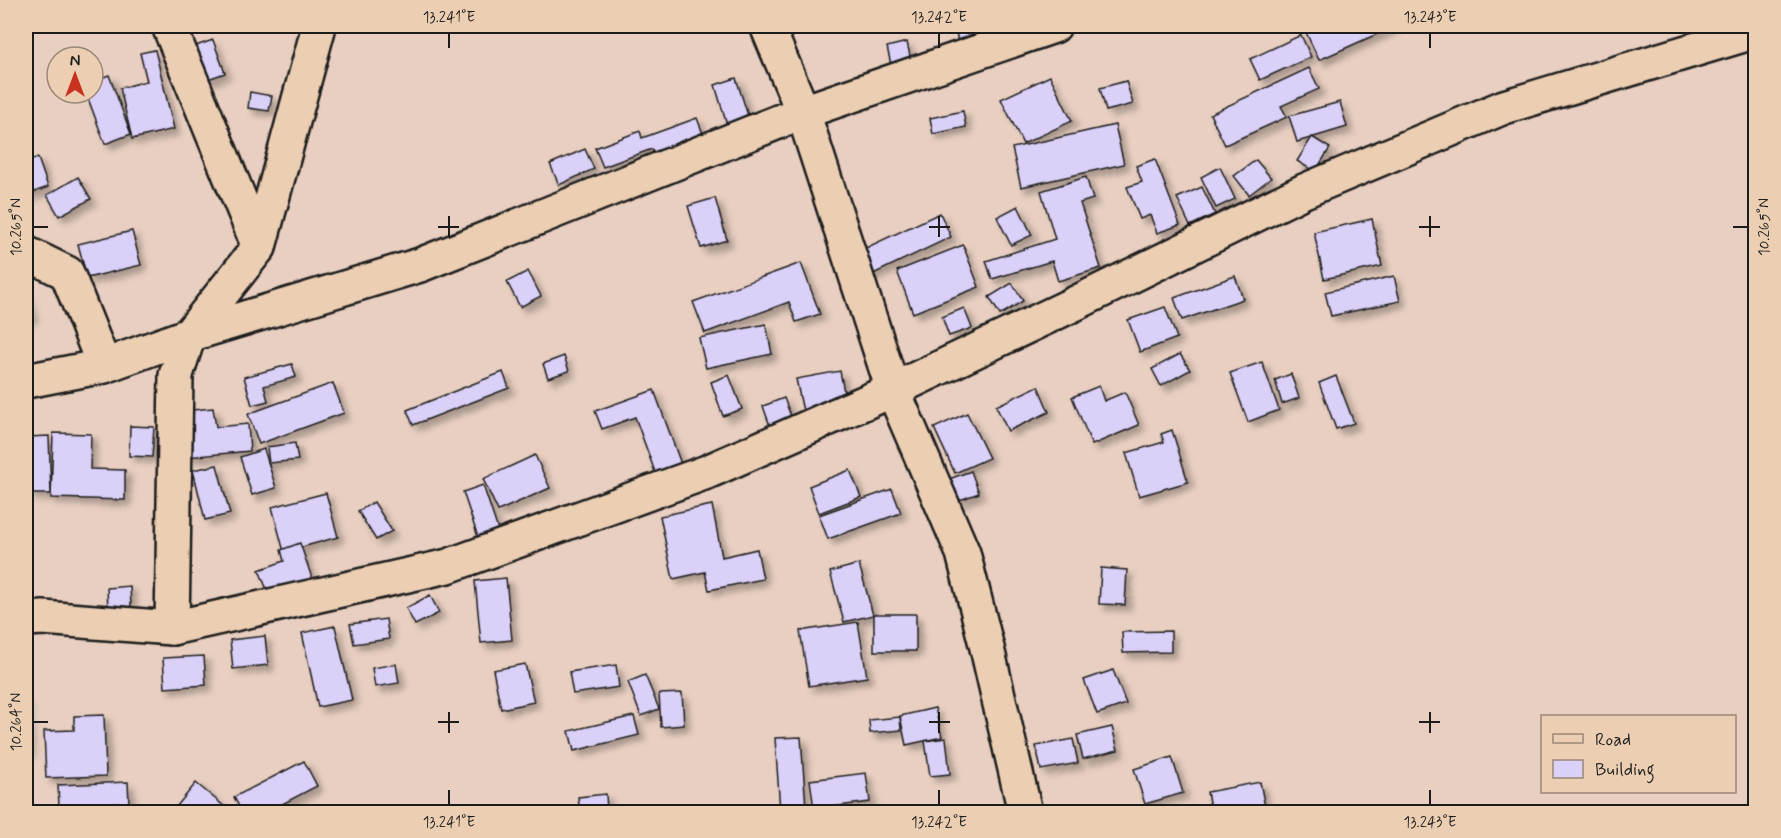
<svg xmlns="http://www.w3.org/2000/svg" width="1781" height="838" viewBox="0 0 1781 838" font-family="Mynerve,sans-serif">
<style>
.building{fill:#dad0f8;stroke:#1c1c1c;stroke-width:1.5;filter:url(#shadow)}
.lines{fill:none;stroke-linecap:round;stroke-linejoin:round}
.minor-casing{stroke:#1c1c1c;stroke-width:38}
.minor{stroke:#eccfb3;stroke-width:33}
.ticks{fill:none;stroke:#1c1c1c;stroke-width:2}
.neatline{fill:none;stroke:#1c1c1c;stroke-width:2}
.ticks-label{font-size:15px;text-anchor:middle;fill:#1c1c1c}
</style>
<defs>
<filter id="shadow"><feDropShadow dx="5.5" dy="5.5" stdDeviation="3" flood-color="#0004"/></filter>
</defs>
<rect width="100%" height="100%" fill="#e8cfc1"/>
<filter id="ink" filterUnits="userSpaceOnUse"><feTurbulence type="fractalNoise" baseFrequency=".0167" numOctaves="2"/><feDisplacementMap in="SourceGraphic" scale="12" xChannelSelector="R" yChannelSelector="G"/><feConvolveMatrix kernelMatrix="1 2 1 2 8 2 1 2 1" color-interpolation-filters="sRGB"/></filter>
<g filter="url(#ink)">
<!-- building -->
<g class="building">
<polygon points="955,26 983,26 985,36 958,42"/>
<polygon points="1303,26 1395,26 1319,60"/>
<polygon points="1301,35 1311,57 1260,80 1250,59"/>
<polygon points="213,40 225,73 205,80 193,47"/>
<polygon points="907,42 912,65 892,69 887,47"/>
<polygon points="155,50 174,129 132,139 120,88 147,81 140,53"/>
<polygon points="1309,68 1319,89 1281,106 1287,117 1225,145 1210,114"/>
<polygon points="109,75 131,134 105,144 86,93 93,93 93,81"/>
<polygon points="1050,76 1072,121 1023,144 1001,99"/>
<polygon points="736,78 751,125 729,132 715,85"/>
<polygon points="1126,81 1133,104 1106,111 1100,88"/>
<polygon points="250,92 272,96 269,111 248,108"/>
<polygon points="1340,102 1347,127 1297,142 1289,116"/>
<polygon points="963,111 966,127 933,134 930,118"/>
<polygon points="697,118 705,139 655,157 652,149 603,167 595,148 640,131 642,138"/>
<polygon points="1115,125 1124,164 1021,187 1012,148"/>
<polygon points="1312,137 1330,148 1315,172 1297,161"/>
<polygon points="585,149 594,169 559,185 550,164"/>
<polygon points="38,158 48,187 26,195 26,162"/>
<polygon points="1155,159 1180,225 1157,233 1150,215 1140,219 1127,187 1142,182 1136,166"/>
<polygon points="1256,160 1271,178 1249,195 1234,176"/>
<polygon points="1220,167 1235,199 1216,208 1201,177"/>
<polygon points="78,177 91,199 59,216 47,195"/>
<polygon points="1086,177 1093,199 1080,203 1101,268 1058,281 1052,261 992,279 986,261 1055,239 1041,191"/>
<polygon points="1202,187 1215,214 1190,226 1177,198"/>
<polygon points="715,198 727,240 701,248 688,206"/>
<polygon points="1018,206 1032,235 1011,245 997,217"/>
<polygon points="940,213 951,237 869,276 857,252"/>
<polygon points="1372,219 1382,266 1324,279 1314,232"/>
<polygon points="132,231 141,265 87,278 78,244"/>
<polygon points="963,245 979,287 913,313 897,271"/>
<polygon points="801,263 820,314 796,322 789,302 705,333 693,302"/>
<polygon points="528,271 541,296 520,307 507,282"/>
<polygon points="1235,276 1243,299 1182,320 1174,298"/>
<polygon points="1394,276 1400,301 1331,316 1325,292"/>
<polygon points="1012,283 1023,301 1000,315 989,297"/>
<polygon points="26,294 32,316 26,318"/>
<polygon points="1165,307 1177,338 1140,352 1128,320"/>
<polygon points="964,308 972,328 949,336 942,317"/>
<polygon points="766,324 772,354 706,368 699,338"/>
<polygon points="1180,354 1190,370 1161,386 1152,369"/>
<polygon points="564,356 569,371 548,378 543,364"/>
<polygon points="1262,362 1279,410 1248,422 1230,373"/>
<polygon points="292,364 296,377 264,386 268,401 252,405 244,377"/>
<polygon points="840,371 846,402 803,411 796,379"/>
<polygon points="503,372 509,388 413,425 407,410"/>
<polygon points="1291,374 1299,398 1282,404 1275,380"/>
<polygon points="729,375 742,409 723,416 711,382"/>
<polygon points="1336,376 1354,423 1336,429 1319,383"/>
<polygon points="333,383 344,413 259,444 248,414"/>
<polygon points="1038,386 1049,412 1008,431 996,406"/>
<polygon points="1099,386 1104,401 1125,392 1139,425 1092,445 1072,397"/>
<polygon points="654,390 681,464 655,472 635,417 602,429 595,411"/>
<polygon points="784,398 792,419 770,426 763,406"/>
<polygon points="213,408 216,427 248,424 250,451 187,457 182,411"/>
<polygon points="967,413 989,458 955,473 934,428"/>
<polygon points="130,426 154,427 152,457 129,456"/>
<polygon points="1172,430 1188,482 1139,496 1126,453 1164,442 1161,434"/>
<polygon points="53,433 91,434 90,469 125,470 125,500 51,498"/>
<polygon points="49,436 51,494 29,494 27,437"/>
<polygon points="295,443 298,460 269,463 267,447"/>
<polygon points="264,449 276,488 252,495 240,457"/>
<polygon points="535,455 550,488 498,511 483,479"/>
<polygon points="217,465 230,514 205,520 193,470"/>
<polygon points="850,470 861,497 819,513 809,486"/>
<polygon points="971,471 979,493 957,501 949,479"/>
<polygon points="483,485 501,539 481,546 463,492"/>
<polygon points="892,489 901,513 828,539 819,515"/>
<polygon points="326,493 338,537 284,552 272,507"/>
<polygon points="374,502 392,531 376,540 358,511"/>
<polygon points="712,505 722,557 757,549 763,579 709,590 705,572 673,579 660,516"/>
<polygon points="300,543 313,581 270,597 259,570 284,561 281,550"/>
<polygon points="859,564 873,615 844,622 830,572"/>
<polygon points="1101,568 1127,570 1125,605 1099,604"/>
<polygon points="506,578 512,640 481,643 475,581"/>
<polygon points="130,586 131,607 108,609 107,588"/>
<polygon points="430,595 439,613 415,625 406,608"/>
<rect x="874" y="614" width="42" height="37"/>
<polygon points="386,619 389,639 354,644 350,624"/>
<polygon points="858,622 867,677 809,686 800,631"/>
<polygon points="335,626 352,700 318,707 302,633"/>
<polygon points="1171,631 1171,652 1123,653 1122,632"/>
<polygon points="265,636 268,665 233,669 230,640"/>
<polygon points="204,656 206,685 165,688 163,658"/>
<polygon points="396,664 399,683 375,687 372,668"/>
<polygon points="525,664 534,702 501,709 493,670"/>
<polygon points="616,665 619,687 573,694 569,672"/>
<polygon points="1113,670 1126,704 1097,714 1084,680"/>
<polygon points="645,675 659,709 641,716 628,682"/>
<polygon points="682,693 684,725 661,727 659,694"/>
<polygon points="26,698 29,751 26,751"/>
<polygon points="935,708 942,737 906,745 900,716"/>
<polygon points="104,715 106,776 46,778 44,731 74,730 74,716"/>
<polygon points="634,716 639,735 574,751 569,731"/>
<polygon points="900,717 901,730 870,733 869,720"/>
<polygon points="1112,727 1118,750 1083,759 1077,735"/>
<polygon points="801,737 806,808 780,810 775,738"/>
<polygon points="946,738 950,774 930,776 925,741"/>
<polygon points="1073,739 1078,763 1041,770 1036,746"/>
<polygon points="1172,757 1183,793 1145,804 1134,769"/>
<polygon points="304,761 317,786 267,812 242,812 234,797"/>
<polygon points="866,773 870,802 814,809 810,780"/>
<polygon points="128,782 129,803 59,806 58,785"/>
<polygon points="1260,782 1265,807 1236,812 1211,812 1207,792"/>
<polygon points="196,783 231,812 172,812"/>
<polygon points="606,794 607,812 580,812 578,797"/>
<polygon points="142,803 155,812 135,812"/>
<polygon points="878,808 879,812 848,812"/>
</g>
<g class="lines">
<defs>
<g id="minor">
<polyline points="169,26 259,247"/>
<polyline points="767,26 803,112 893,390 963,553 987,648 1025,812"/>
<polyline points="26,253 67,273 104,366"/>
<polyline points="26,381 104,366 189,335 420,265 803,112 1054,26"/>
<polyline points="26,619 43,618 172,628 448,566 707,472 893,390 1076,303 1304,191 1504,107 1750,33"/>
<polyline points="172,628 176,375 189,335 259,247 319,26"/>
</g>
</defs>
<!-- minor casing -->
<use href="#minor" class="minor-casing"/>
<!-- minor -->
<use href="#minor" class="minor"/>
</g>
</g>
<!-- ticks -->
<path class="ticks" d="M 449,33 L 449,48M 939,33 L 939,48M 1430,33 L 1430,48M 449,216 L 449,237M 939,216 L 939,237M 1430,216 L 1430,237M 33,227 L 48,227M 438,227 L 459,227M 929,227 L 950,227M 1419,227 L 1440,227M 1733,227 L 1748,227M 449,712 L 449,733M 939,712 L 939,733M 1430,712 L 1430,733M 33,722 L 48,722M 438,722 L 459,722M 929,722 L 950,722M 1419,722 L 1440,722M 449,790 L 449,805M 939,790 L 939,805M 1430,790 L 1430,805"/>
<!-- margin -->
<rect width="1781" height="838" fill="none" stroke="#eccfb3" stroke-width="66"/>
<!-- legend -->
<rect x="1541" y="715" width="195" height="78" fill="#eccfb3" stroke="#998777" stroke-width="1.5"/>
<rect x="1553" y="734" width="30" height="9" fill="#eccfb3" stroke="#998777" stroke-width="1.5"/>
<text x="1595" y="745" font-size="18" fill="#1c1c1c">Road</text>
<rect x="1553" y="760" width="30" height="18" fill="#dad0f8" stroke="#998777" stroke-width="1.5"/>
<text x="1595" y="775" font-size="18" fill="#1c1c1c">Building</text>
<!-- north arrow -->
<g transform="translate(75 75)"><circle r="28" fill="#eccfb3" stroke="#998777" stroke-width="1.5"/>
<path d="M0-4.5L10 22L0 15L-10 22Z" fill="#c8321e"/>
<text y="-9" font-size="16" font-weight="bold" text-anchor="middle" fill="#1c1c1c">N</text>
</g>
<rect x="33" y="33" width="1715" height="772" class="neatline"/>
<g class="ticks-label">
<text x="449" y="22">13.241°E</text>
<text x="939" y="22">13.242°E</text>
<text x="1430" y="22">13.243°E</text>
<text transform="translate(16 227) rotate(-90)" y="5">10.265°N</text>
<text transform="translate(1764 227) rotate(-90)" y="5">10.265°N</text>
<text transform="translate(16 722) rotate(-90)" y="5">10.264°N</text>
<text x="449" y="827">13.241°E</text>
<text x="939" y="827">13.242°E</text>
<text x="1430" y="827">13.243°E</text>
</g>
</svg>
